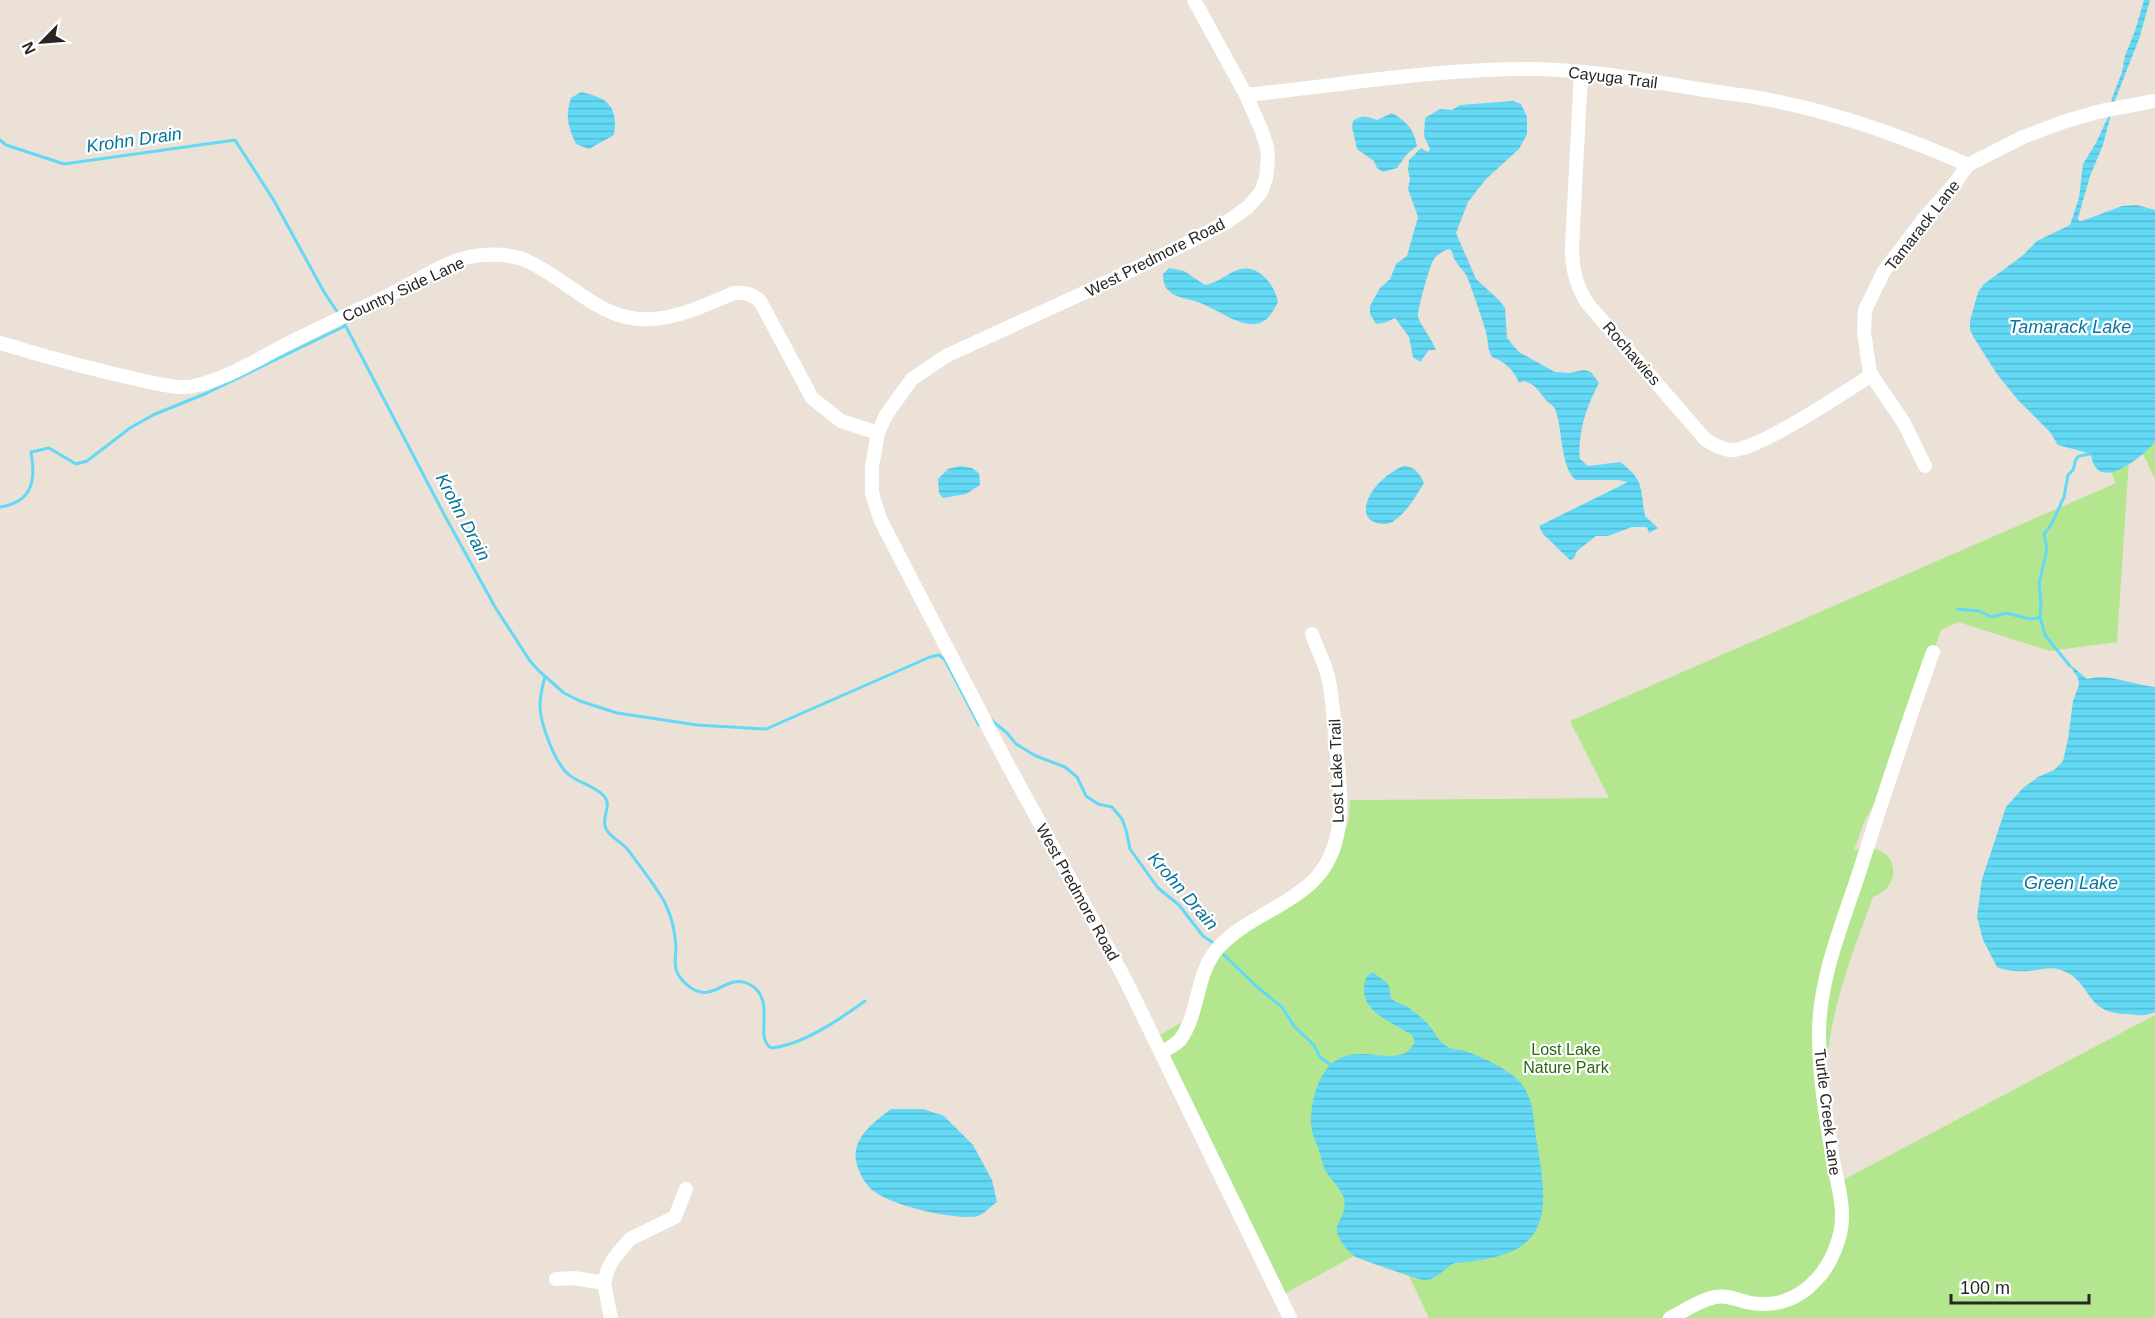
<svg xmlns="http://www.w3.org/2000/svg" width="2155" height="1318" viewBox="0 0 2155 1318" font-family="Arial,sans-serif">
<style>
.park{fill:#b4e690}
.water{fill:url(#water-rules)}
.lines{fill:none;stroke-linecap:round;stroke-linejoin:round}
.stream{stroke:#63d9f5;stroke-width:3}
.minor{stroke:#fff;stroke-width:14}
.labels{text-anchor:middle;stroke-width:4.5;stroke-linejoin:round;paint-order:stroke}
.street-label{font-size:16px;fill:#272727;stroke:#fff}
.park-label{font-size:16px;fill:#2c6715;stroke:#fff}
.water-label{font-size:18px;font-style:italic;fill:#06759d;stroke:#fff}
</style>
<defs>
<pattern id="water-rules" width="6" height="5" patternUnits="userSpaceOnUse" patternTransform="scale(1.5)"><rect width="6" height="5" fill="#63d9f5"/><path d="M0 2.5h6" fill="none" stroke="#56bad2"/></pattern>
</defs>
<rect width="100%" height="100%" fill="#ebe1d7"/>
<!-- park -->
<path class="park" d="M 2155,356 L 2155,479 L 2131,429 L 2117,642 L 2050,651 L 1958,622 L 1941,630 L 1886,784 L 1865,820 L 1854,850 C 1897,838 1907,885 1873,897 C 1848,966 1822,1028 1827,1103 C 1829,1129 1838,1155 1843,1180 L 2155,1015 L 2155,1318 L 1429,1318 L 1409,1276 L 1354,1256 L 1284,1294 L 1158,1036 L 1187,1019 L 1205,979 L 1225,943 L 1302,892 L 1336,856 L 1349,819 L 1350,800 L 1609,798 L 1570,721 L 2116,483 L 2077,393 Z"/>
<!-- water -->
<g class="water">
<path d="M 2144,0 L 2150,0 L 2139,39 L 2114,103 L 2103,145 L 2090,176 L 2078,218 L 2079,221 L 2082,221 L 2122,206 L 2137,205 L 2155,210 L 2155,442 C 2141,458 2096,495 2091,454 L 2088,453 L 2058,445 L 2050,432 L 2018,400 L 1997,374 L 1974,338 L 1970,330 L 1970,321 L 1978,292 L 1984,284 L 2022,256 L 2037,241 L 2070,225 L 2079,198 L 2083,164 L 2096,143 L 2108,117 L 2112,98 L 2122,72 L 2125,56 L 2135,31 Z"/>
<path d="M 581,92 C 608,98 618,106 614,135 L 589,149 L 576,144 C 568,126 565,117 571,98 Z"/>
<path d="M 1513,101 L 1521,104 L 1527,117 L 1527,134 L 1519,149 L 1486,179 L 1468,202 L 1456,233 L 1476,279 L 1499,300 L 1505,308 L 1507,338 L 1519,352 L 1555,372 L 1569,373 L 1584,370 L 1591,372 L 1599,383 C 1587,405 1577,434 1580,459 L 1588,466 L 1620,462 C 1645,480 1640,489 1645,516 L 1658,528 L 1649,533 L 1647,527 L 1632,527 L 1608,536 L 1596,536 L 1577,551 L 1574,558 L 1570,560 L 1543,534 L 1539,526 L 1628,482 L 1618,480 L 1576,480 C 1560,468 1563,428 1555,409 C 1553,405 1548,403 1545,399 C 1538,390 1536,385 1524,381 L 1519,383 C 1515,371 1503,360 1492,357 C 1486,347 1489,339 1485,329 C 1480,312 1474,296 1468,279 C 1464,268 1454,265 1452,251 L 1449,249 C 1443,251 1438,254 1434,259 C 1430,264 1417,311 1418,317 C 1420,324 1432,339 1436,350 L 1429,350 L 1420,362 L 1413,357 L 1409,337 L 1395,318 L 1384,323 L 1376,324 L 1370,314 L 1370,306 L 1380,288 L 1390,279 L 1396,264 L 1407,256 L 1418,217 L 1408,189 L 1410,179 L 1408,170 L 1409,160 L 1421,148 L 1428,152 L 1430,149 L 1424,136 L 1425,118 L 1440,109 L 1452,110 L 1460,105 Z"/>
<path d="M 1392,113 C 1407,122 1414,129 1417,146 L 1407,154 L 1397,168 L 1383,172 L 1377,168 L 1374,161 L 1357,149 L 1352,127 L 1353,121 C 1362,114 1368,117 1377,120 Z"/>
<path d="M 1169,268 L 1184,271 L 1205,285 C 1225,282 1239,258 1261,274 C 1271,282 1275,290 1278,302 C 1273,311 1268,322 1256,324 C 1239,327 1214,307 1195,301 C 1188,299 1174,297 1169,291 C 1164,287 1163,280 1163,274 Z"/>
<polygon points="960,466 972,468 979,473 980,485 966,494 943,498 939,493 938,479 948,469"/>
<path d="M 1403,466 C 1414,465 1420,474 1424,483 C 1416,496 1408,511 1395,520 C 1391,524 1383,525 1377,523 C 1356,517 1369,492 1380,482 C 1387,475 1394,470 1403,466 Z"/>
<path d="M 2070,666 L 2073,667 L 2087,679 C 2110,673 2132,685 2155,687 L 2155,1012 C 2145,1017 2139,1015 2128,1014 C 2083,1014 2094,982 2061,970 C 2050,966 2040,970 2029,971 C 2018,972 2006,971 1997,967 L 1983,940 L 1977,917 L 1982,879 L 2006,807 L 2023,788 L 2038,777 L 2054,770 L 2063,761 L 2068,739 L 2073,701 L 2079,685 L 2078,678 Z"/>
<path d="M 1373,972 L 1388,984 C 1391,989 1389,997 1393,1000 C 1397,1003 1402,1004 1406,1006 C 1412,1010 1418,1015 1424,1020 C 1433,1028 1437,1041 1448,1047 C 1453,1050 1459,1049 1465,1051 C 1480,1056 1510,1070 1520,1082 C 1535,1099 1533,1122 1537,1143 C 1552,1226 1545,1256 1454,1263 C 1443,1269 1438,1280 1423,1280 C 1418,1279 1358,1259 1354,1256 C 1348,1252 1340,1241 1338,1235 C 1332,1222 1350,1215 1343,1196 C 1339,1186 1330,1179 1325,1170 C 1323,1166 1322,1161 1321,1157 C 1319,1148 1314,1140 1312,1131 C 1309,1117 1313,1095 1319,1082 C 1345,1026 1397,1078 1415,1042 L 1412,1035 C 1390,1021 1353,1009 1367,976 Z"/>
<path d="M 891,1109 L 923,1109 L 944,1116 L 973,1145 L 992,1180 L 997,1202 C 991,1206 984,1214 978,1216 C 955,1221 888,1205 871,1189 C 861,1179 852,1160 857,1146 C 862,1130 878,1119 891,1109 Z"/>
</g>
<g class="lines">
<!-- stream -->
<g class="stream">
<polyline points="0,140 6,145 64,164 235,140 273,199 324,292 340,316"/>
<polyline points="343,321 446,518 495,607 530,661 539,671 564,693 580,701 617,713 697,725 766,729 930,657 939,655 945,660 979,725"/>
<path d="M 0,507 C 33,502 36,480 31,452 L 49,448 L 76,464 L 87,461 L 130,428 L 153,415 L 207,393 L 345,326"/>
<polyline points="1957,609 1979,611 1992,617 2006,613 2030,619 2040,618"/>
<polyline points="2070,666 2045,635 2040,617 2041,604 2039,584 2047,549 2044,534 2051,525 2064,497 2068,475 2073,470 2076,459 2079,456 2090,454"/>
<path d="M 545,677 C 542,687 540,698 540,708 C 541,725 555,763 568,774 C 578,783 593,785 603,795 C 614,806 600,816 606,829 C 611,838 623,843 629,851 C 641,868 655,885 665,903 C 672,917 675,931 676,947 C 676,954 674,962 676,969 C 677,975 682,980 686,984 C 713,1008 724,972 749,984 C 778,999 753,1037 771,1048 C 803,1045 840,1019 865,1001"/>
<polyline points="990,719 1007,733 1016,744 1036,756 1065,767 1077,777 1086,796 1098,804 1112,807 1122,819 1126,830 1130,849 1158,888 1179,905 1203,936 1215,944"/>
<polyline points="1221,952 1256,986 1282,1007 1294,1026 1314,1045 1320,1057 1331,1065"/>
</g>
<!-- minor -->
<g class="minor">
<polyline points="1194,0 1246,95 1261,129 1267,147 1268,158 1266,178 1261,192 1248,207 1227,222 1187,243 1114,279 946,356 912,379 886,415 878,433 872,467 872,493 880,519 925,606 1008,765 1125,979 1290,1318"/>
<path d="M 1581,72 L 1572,247 C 1572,269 1576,286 1588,304 L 1705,439 C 1712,444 1721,449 1730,450 C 1757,452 1845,391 1872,375"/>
<path d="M 1246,95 C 1342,85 1439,68 1536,69 C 1590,70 1645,80 1698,89 C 1722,93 1746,95 1770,100 C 1838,113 1905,137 1968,165"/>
<path d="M 0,343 C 49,358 99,371 149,382 C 164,385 179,389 194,386 C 228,379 259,358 289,343 C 320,327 352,313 383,298 C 415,284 447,257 483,255 C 497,254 514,255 527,261 C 570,280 601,323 652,319 C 681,317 708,304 734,293 C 745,292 752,294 760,301 L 812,398 L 841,421 L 878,433"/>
<polyline points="1925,466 1904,423 1870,373 1864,332 1865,310 1884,271 1926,216 1952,187 1968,165 2023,137 2063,122 2101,111 2155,101"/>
<path d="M 1161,1053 C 1167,1049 1175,1045 1180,1040 C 1200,1013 1195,974 1218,948 C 1243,920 1284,908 1311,883 C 1350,847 1340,791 1336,745 C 1334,724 1333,702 1329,681 C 1326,665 1317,649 1312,634"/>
<polyline points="556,1279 574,1278 604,1283"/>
<polyline points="611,1318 604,1283 608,1269 614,1258 630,1239 675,1217 686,1189"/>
<path d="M 1670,1318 C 1685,1311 1699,1300 1715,1297 C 1726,1295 1736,1299 1746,1302 C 1772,1308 1797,1301 1816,1280 C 1831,1265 1843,1236 1842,1214 C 1842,1196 1836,1178 1833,1160 C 1826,1118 1819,1077 1819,1034 C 1819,980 1841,927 1858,876 C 1882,801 1906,727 1933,652"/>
</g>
</g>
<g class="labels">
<!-- street labels -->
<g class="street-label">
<text transform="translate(1613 77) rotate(7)" y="6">Cayuga Trail</text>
<text transform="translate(1922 225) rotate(-52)" y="6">Tamarack Lane</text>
<text transform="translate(1155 257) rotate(-27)" y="6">West Predmore Road</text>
<text transform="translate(403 289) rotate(-25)" y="6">Country Side Lane</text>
<text transform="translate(1632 353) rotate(49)" y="6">Rochawies</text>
<text transform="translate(1336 771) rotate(-92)" y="6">Lost Lake Trail</text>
<text transform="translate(1078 892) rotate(61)" y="6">West Predmore Road</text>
<text transform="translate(1828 1112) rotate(83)" y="6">Turtle Creek Lane</text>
</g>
<!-- park labels -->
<g class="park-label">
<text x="1566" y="1055">Lost Lake<tspan x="1566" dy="18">Nature Park</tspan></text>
</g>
<!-- water labels -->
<g class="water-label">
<text transform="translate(134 140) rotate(-8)" y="6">Krohn Drain</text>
<text x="2070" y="333">Tamarack Lake</text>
<text transform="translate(463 517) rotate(62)" y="6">Krohn Drain</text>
<text x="2071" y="889">Green Lake</text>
<text transform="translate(1183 891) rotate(49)" y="6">Krohn Drain</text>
</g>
</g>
<!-- north arrow -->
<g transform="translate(42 42) rotate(245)" stroke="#ffffff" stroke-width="4.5" paint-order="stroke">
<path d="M0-4.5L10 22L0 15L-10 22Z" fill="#272727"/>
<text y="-9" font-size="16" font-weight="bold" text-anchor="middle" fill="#272727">N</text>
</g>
<!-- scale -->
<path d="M1951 1294v9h138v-9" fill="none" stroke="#272727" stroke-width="3"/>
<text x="1960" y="1294" font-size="18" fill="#272727" stroke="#ffffff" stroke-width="4.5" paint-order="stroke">100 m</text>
</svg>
